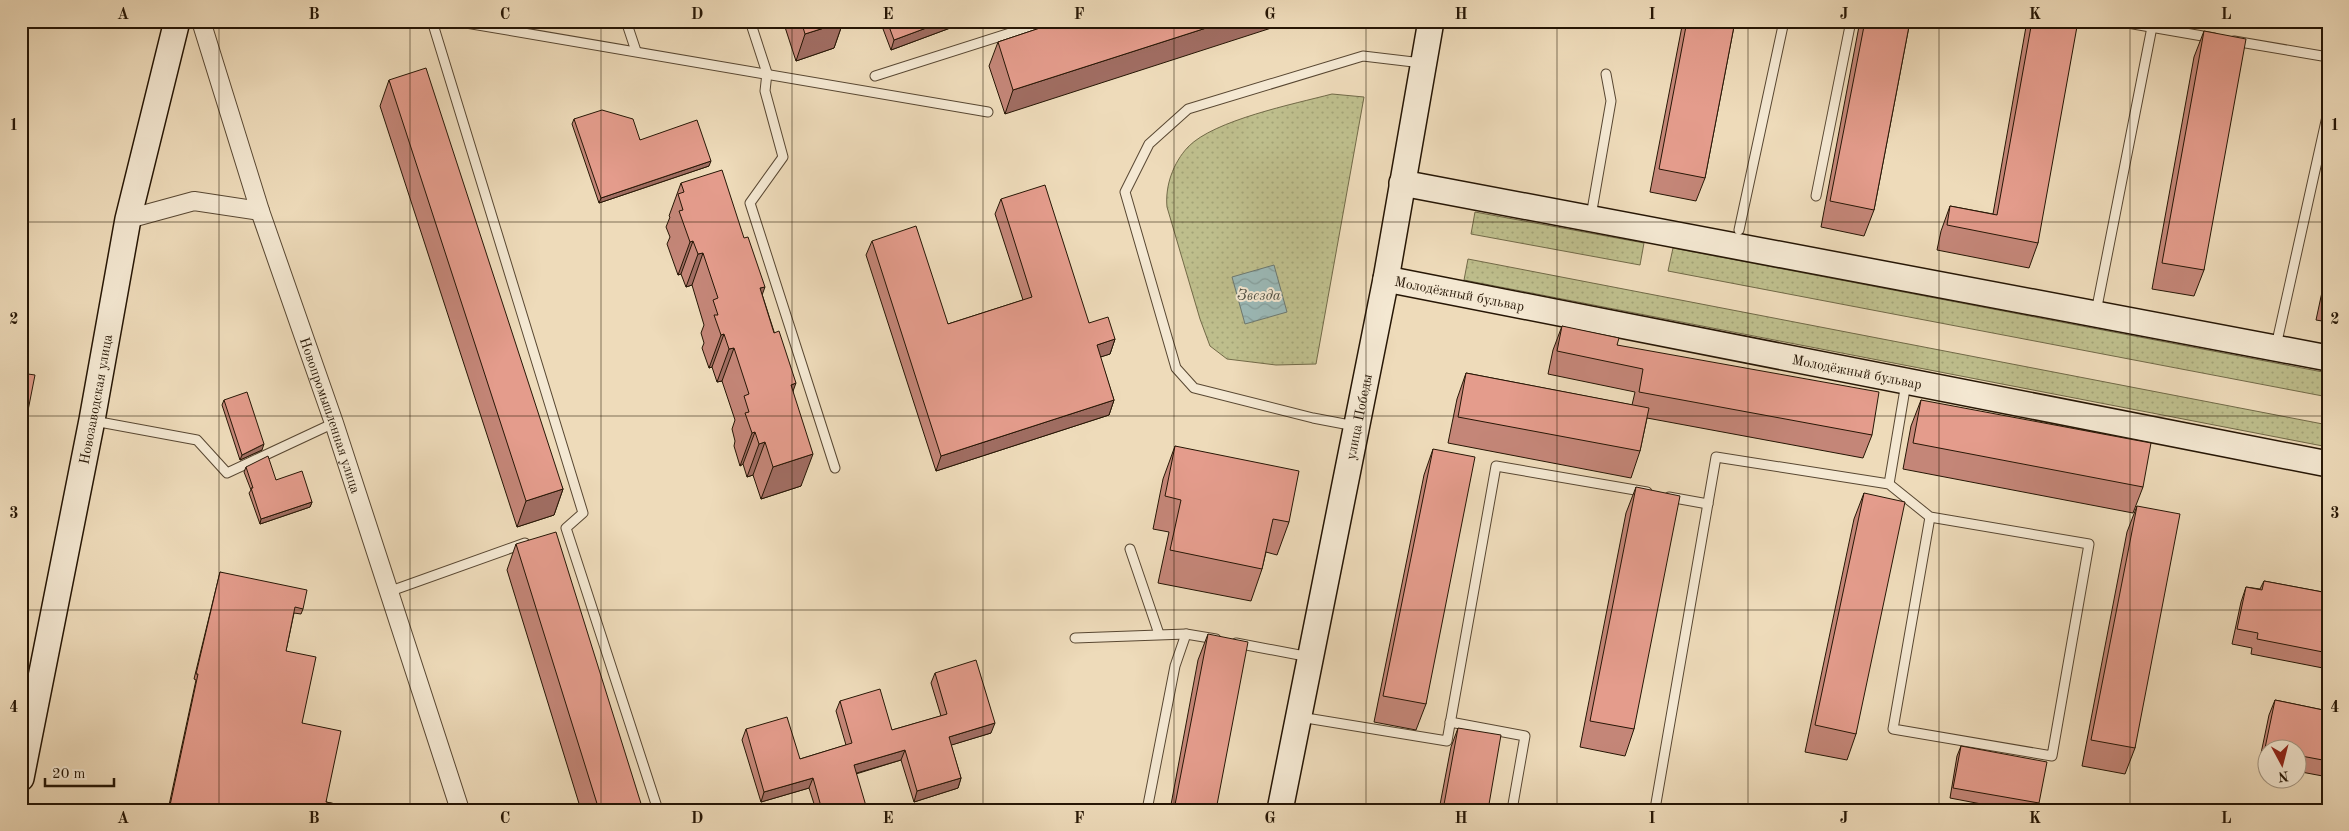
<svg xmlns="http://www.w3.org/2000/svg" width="2349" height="831" viewBox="0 0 2349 831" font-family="'Old Standard TT',serif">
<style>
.grass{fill:url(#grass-dots);stroke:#726a48}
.water{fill:url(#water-waves);stroke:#6c7870}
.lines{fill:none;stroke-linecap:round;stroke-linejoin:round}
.service-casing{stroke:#584732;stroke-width:11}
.minor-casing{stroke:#584732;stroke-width:20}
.secondary-casing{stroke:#261605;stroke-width:28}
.service{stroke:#f4e8d2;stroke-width:9}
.minor{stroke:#f4e8d2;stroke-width:18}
.secondary{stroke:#f4e8d2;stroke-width:25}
.wall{fill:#c48678;stroke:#261605}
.shaded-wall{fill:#a06d62;stroke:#261605}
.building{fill:#e49c8c;stroke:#261605}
.grid{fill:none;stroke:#261605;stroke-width:1;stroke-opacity:0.55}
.labels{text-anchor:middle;stroke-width:4;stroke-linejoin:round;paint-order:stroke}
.street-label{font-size:14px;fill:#261605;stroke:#f4e8d2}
.water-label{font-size:15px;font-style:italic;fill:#4f4f43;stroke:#f4e8d2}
.neatline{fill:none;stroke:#261605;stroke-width:2}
.grid-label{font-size:16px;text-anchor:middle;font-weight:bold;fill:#261605}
</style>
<defs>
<pattern id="grass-dots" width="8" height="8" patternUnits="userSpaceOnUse" patternTransform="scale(1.25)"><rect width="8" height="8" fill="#bebe8c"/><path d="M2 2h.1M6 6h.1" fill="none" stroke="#a3a377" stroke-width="1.8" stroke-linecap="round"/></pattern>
<pattern id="water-waves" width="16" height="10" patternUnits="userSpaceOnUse" patternTransform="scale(1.25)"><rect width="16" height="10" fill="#9bb9b7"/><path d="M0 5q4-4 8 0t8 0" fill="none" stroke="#859e9c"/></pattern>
</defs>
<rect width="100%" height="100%" fill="#eedbba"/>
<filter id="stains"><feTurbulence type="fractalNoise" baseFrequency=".004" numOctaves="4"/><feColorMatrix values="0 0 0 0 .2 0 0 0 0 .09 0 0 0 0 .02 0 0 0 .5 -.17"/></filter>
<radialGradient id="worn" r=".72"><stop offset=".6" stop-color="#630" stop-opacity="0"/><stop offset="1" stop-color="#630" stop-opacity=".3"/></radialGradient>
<!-- grass -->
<g class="grass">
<path d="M 1332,94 L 1364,97 L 1316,364 L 1276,365 L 1227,359 L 1210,346 L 1200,319 L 1167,207 C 1165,186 1173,163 1188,147 C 1214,120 1294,104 1332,94 Z"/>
<polygon points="1475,212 1644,243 1640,265 1471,234"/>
<polygon points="1673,248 2328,373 2328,397 1668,271"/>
<polygon points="1468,259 2328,425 2328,447 1464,280"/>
</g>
<!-- water -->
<polygon class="water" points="1274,265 1287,312 1245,324 1232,277"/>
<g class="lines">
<defs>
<g id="service">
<polyline points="432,21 583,513 566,528 658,810"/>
<polyline points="454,21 988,112"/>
<polyline points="626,21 636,51"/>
<polyline points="750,21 767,73 765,91 783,157 750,203 835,468"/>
<polyline points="2116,21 2214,38"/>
<polyline points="2234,41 2328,57"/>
<polyline points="875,76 1048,21"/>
<polyline points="1816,196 1851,21"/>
<polyline points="1591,216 1611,101 1606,74"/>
<polyline points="1739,230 1784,21"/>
<polyline points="2096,312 2152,27"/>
<polyline points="2276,346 2328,112"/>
<polyline points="94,421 197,440 227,473 334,423"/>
<polyline points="1355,426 1313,418 1194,388 1176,368 1125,192 1149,144 1188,109 1363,56 1422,63"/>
<polyline points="1889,484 1906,383"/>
<polyline points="1669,497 1708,504"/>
<polyline points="1130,549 1159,634"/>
<polyline points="388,592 525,543"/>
<polyline points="1075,638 1186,634 1216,639"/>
<polyline points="1236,643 1310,657"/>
<polyline points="1300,717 1447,741 1496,466 1647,492"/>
<polyline points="1450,722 1525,736 1512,810"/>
<polyline points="1147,810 1175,666 1186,634"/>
<polyline points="1661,810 1655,809 1716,457 1889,484 1930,517 1893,729 2052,756 2089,544 1930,517"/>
</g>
<g id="minor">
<path id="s1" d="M 201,21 L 260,211 L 334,423 L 460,810"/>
<polyline points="128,219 194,201 260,211"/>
</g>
<g id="secondary">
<polyline points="1402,183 2328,358"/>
<path id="s2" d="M 1386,279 L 2328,464"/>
<path id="s3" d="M 21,778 L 92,420 L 128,219 L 177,21"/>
<path id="s4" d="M 1280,810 L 1386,279 L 1431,21"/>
</g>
</defs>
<!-- service casing -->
<use href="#service" class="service-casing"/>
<!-- minor casing -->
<use href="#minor" class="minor-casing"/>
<!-- secondary casing -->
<use href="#secondary" class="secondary-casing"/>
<!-- service -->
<use href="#service" class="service"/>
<!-- minor -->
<use href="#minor" class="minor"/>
<!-- secondary -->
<use href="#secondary" class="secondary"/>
</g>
<!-- wall -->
<g class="wall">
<polygon points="783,21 843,21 843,22 834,48 796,61"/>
<polygon points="880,21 969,21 891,50"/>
<polygon points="1061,21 1005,114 989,66 998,42"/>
<polygon points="1683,21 1735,21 1705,178 1696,201 1650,192"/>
<polygon points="1860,21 1910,21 1874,210 1864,236 1821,227"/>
<polygon points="2027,21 2032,21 2038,243 2029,268 1937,250 1941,231 1950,206 1993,214"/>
<polygon points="2204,31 2204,270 2194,296 2152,289 2194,57"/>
<polygon points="389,80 563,489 554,515 517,527 380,106"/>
<polygon points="574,119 640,140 709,166 599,203 572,124"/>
<polygon points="681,183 762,294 793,391 801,486 761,499 753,475 747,477 743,464 740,466 734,446 735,441 732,429 735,420 722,381 717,382 712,367 709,368 702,348 704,343 701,333 704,325 692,285 686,287 681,274 678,275 667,244 670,237 666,227 670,217 669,216"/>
<polygon points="1001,199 1089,323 1115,339 1110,354 1100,357 1114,400 1109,415 936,471 866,255 872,241 948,324 1023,300 995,214"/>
<polygon points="2328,264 2328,322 2316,320"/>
<polygon points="1562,326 1617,345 1872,435 1863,458 1647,418 1640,451 1631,478 1448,443 1457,399 1466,373 1632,405 1635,392 1548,374 1553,350"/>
<polygon points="224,400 262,450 240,460 222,405"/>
<polygon points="1921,400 2143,487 2133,513 1903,469 1911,426"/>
<polygon points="1175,446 1289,522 1277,555 1266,552 1262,569 1251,601 1158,583 1169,532 1153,529 1163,479"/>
<polygon points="1433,449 1426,704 1416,730 1374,722 1424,475"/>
<polygon points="246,467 276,480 312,502 310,507 260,524 249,493 251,490 244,472"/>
<polygon points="1636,487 1634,729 1625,756 1580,747 1626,513"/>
<polygon points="1864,493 1856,734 1847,760 1805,752 1854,519"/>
<polygon points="2137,506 2135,748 2125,774 2082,766 2127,532"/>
<polygon points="516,544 643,810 581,810 507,570"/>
<polygon points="220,572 303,609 301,614 294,613 286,651 302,723 326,802 364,810 168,810 196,680 194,679"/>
<polygon points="2264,581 2328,593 2328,669 2251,654 2252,648 2232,644 2241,602 2246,587 2260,589"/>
<polygon points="1208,634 1216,810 1170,810 1198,660"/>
<polygon points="935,673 991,733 951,745 961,778 958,788 914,802 901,760 856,774 865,810 816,810 809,788 761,802 742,740 746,729 800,759 846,745 836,711 840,701 892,730 941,716 931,683"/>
<polygon points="2275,700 2328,711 2328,777 2296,771 2296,748 2266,748 2266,765 2259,763 2269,715"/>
<polygon points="1458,728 1488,810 1439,810 1451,747"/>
<polygon points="1961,746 2039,803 2037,810 2013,810 1950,798 1957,756"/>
</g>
<!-- shaded-wall -->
<g class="shaded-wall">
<polygon points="945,21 969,21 891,50 894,40"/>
<polygon points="1228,21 1293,21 1005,114 1013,90"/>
<polygon points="843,22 834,48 796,61 805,34"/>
<polygon points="711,161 709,166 599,203 601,198"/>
<polygon points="693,241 681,274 678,275 690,242"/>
<polygon points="703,253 692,285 686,287 698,254"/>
<polygon points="765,287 753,320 760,288"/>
<polygon points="724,334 712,367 709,368 721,335"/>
<polygon points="1115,339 1110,354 1091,360 1097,345"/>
<polygon points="734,348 722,381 717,382 729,349"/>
<polygon points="796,383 784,416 791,385"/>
<polygon points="1114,400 1109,415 936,471 941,456"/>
<polygon points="755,432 743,464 740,466 752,433"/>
<polygon points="765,442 753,475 747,477 759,444"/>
<polygon points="264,444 262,450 240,460 242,455"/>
<polygon points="813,454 801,486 761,499 773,467"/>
<polygon points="563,489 554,515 517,527 526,501"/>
<polygon points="312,502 310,507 260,524 261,519"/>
<polygon points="995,723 991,733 945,747 949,737"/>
<polygon points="905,750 901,760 850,775 854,765"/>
<polygon points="813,778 809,788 761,802 764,792"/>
<polygon points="961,778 958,788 914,802 917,791"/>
<polygon points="866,806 865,810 855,810"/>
</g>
<!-- building -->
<g class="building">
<polygon points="801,21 843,21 843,22 805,34"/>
<polygon points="887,21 945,21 894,40"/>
<polygon points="1061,21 1228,21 1013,90 998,42"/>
<polygon points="1687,21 1735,21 1705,178 1659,169"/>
<polygon points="1865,21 1910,21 1874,210 1830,201"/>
<polygon points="2032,21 2078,21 2038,243 1947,225 1950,206 1997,215"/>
<polygon points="2204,31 2246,39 2204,270 2162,263"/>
<polygon points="426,68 563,489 526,501 389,80"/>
<polygon points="602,110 633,119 640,140 697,120 711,161 601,198 574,119"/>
<polygon points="722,170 744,238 748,237 765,287 760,288 774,333 779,331 796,383 791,385 813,454 773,467 765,442 759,444 755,432 752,433 745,413 749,412 744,396 749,394 734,348 729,349 724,334 721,335 714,315 718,315 713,300 718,298 703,253 698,254 693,241 690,242 679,211 683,210 678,194 684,192 681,183"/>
<polygon points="1045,185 1089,323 1108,317 1115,339 1097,345 1114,400 941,456 872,241 916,226 948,324 1032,297 1001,199"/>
<polygon points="2328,281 2328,299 2324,298"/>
<polygon points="1562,326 1619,338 1617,345 1879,392 1872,435 1639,392 1643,369 1557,351"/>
<polygon points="21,373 35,375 21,446"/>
<polygon points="1466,373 1649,408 1640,451 1458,417"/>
<polygon points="247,392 264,444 242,455 224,400"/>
<polygon points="1921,400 2151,443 2143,487 1913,443"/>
<polygon points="1175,446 1299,471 1289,522 1273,519 1262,569 1170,550 1181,500 1165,496"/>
<polygon points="1433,449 1475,457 1426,704 1383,696"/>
<polygon points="268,456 276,480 302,471 312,502 261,519 251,488 253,488 246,467"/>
<polygon points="1636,487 1680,496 1634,729 1590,721"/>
<polygon points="1864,493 1905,502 1856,734 1815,725"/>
<polygon points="2137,506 2180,514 2135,748 2091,740"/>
<polygon points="556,532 643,810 599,810 516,544"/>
<polygon points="220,572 307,590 303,609 295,607 286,651 316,657 302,723 341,731 326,802 364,810 169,810 198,674 196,674"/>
<polygon points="2264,581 2328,593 2328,653 2257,639 2258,633 2237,629 2246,587 2262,590"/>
<polygon points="1208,634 1248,642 1216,810 1174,810"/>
<polygon points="976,660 995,723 949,737 961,778 917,791 905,750 854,765 866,806 855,810 822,810 813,778 764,792 746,729 787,717 800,759 852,743 840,701 880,689 892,730 947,714 935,673"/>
<polygon points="2275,700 2328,711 2328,761 2296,755 2296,748 2265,748"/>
<polygon points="1458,728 1501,735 1488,810 1443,810"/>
<polygon points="1961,746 2047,762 2039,803 1953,788"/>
</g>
<!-- grid -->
<path class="grid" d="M 219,21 L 219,810M 410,21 L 410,810M 601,21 L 601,810M 792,21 L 792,810M 983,21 L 983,810M 1174,21 L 1174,810M 1366,21 L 1366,810M 1557,21 L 1557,810M 1748,21 L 1748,810M 1939,21 L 1939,810M 2130,21 L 2130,810M 21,222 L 2328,222M 21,416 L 2328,416M 21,610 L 2328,610"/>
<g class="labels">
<!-- street labels -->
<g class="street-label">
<text dy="5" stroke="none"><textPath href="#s2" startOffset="75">Молодёжный бульвар</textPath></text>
<text dy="5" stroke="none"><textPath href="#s2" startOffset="480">Молодёжный бульвар</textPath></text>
<text dy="5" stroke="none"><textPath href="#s3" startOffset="386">Новозаводская улица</textPath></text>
<text dy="5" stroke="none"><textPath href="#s1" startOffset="415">Новопромышленная улица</textPath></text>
<text dy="5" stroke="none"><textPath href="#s4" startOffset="401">улица Победы</textPath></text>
</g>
<!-- water labels -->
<g class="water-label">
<text x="1259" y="300">Звезда</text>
</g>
</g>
<!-- margin -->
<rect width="2349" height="831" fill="none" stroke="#eedbba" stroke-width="55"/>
<!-- north arrow -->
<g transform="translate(2282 764) rotate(173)"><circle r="24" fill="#f4e8d2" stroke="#a29480"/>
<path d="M0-4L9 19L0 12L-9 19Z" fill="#8f2418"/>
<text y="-8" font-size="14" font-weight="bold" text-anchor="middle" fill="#261605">N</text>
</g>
<!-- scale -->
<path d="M45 778v8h69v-8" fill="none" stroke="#261605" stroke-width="2.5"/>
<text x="52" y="778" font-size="15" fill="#261605" stroke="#f4e8d2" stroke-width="4" paint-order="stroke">20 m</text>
<rect x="28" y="28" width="2294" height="776" class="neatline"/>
<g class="grid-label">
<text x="123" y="19">A</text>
<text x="314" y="19">B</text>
<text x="505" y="19">C</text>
<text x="697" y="19">D</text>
<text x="888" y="19">E</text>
<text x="1079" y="19">F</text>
<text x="1270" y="19">G</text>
<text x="1461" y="19">H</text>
<text x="1652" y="19">I</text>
<text x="1844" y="19">J</text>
<text x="2035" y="19">K</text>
<text x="2226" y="19">L</text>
<text x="14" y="130">1</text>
<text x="2335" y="130">1</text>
<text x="14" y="324">2</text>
<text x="2335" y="324">2</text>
<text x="14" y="518">3</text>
<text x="2335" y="518">3</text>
<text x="14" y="712">4</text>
<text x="2335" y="712">4</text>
<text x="123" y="823">A</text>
<text x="314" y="823">B</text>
<text x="505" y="823">C</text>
<text x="697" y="823">D</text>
<text x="888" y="823">E</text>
<text x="1079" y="823">F</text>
<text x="1270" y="823">G</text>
<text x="1461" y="823">H</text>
<text x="1652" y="823">I</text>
<text x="1844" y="823">J</text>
<text x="2035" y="823">K</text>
<text x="2226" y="823">L</text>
</g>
<rect width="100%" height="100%" filter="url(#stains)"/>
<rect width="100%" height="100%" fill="url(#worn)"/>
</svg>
